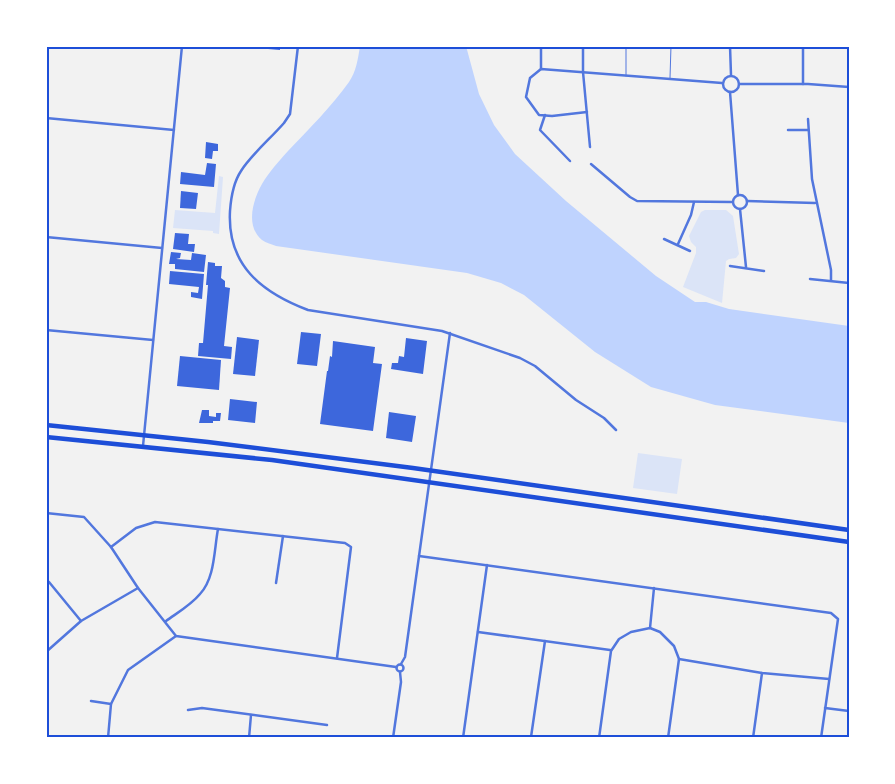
<svg xmlns="http://www.w3.org/2000/svg" width="895" height="784" viewBox="0 0 895 784" font-family="'Source Sans 3',sans-serif">
<style>
.green{fill:#dbe4f7}
.water{fill:#bfd3fe}
.building{fill:#3d67dc}
.lines{fill:none;stroke-linecap:round;stroke-linejoin:round}
.service{stroke:#5277de;stroke-width:1}
.minor{stroke:#5277de;stroke-width:2.5}
.trunk{stroke:#1d4ed8;stroke-width:4.5}
.neatline{fill:none;stroke:#1d4ed8;stroke-width:2}
</style>
<rect width="100%" height="100%" fill="#f2f2f2"/>
<!-- green -->
<g class="green">
<polygon points="219,176 223,177 219,234 213,233 213,231 173,228 175,210 215,213"/>
<polygon points="705,210 726,210 733,216 739,254 736,258 729,259 726,261 722,303 683,287 696,253 696,247 691,242 689,236 701,212"/>
<polygon points="638,453 682,459 677,494 633,488"/>
</g>
<!-- water -->
<path class="water" d="M 360,46 L 466,46 L 479,94 L 494,125 L 515,154 L 566,201 L 656,276 L 695,302 L 706,302 L 729,309 L 849,326 L 849,423 L 715,405 L 651,387 L 595,352 L 524,295 L 501,283 L 467,273 L 276,246 C 272,244 266,243 262,240 C 245,226 253,200 262,184 C 269,172 279,161 288,151 C 309,129 331,107 349,82 C 356,72 358,59 360,46 Z"/>
<!-- building -->
<g class="building">
<polygon points="256,46 280,46 280,50 256,48"/>
<polygon points="206,142 218,144 218,151 213,151 212,159 205,158"/>
<polygon points="207,163 216,164 214,187 180,184 181,172 205,175"/>
<polygon points="181,191 198,193 196,209 180,208"/>
<polygon points="175,233 189,234 188,244 195,244 194,252 173,249"/>
<polygon points="171,252 181,253 180,258 176,259 191,260 192,253 206,255 204,272 175,269 175,264 169,264"/>
<polygon points="208,262 215,263 215,266 222,266 221,278 225,281 225,287 230,288 224,346 232,347 231,359 198,356 199,343 203,343 208,285 206,285"/>
<polygon points="170,271 204,274 202,299 191,297 191,292 198,293 199,287 169,284"/>
<polygon points="301,332 321,334 317,366 297,364"/>
<polygon points="237,337 259,340 255,376 233,374"/>
<polygon points="406,338 427,341 423,374 391,369 392,363 398,363 399,356 404,357"/>
<polygon points="333,341 375,347 373,363 382,364 373,431 320,424 327,371 328,371 330,356 332,357"/>
<polygon points="180,356 221,360 219,390 177,386"/>
<polygon points="230,399 257,402 255,423 228,420"/>
<polygon points="202,410 209,410 209,416 216,417 216,413 221,413 220,421 213,421 213,423 199,423"/>
<polygon points="389,412 416,416 412,442 386,438"/>
</g>
<g class="lines">
<!-- service -->
<g class="service">
<polyline points="626,76 626,46"/>
<polyline points="670,78 671,46"/>
</g>
<!-- minor -->
<g class="minor">
<path d="M 298,46 L 290,114 L 284,123 C 271,138 251,155 241,171 C 233,183 231,197 230,211 C 227,265 261,292 308,310 L 442,331 L 520,358 L 535,366 L 576,400 L 604,418 L 616,430"/>
<polyline points="583,46 583,72 590,147"/>
<polyline points="730,46 731,75"/>
<polyline points="803,46 803,84"/>
<polyline points="541,69 541,46"/>
<circle cx="731" cy="84" r="8"/>
<polyline points="739,84 808,84 849,87"/>
<polyline points="730,92 738,195"/>
<polyline points="587,112 552,116 539,115 526,97 530,78 541,69 722,83"/>
<polyline points="545,115 540,130 570,161"/>
<polyline points="46,118 174,130"/>
<polyline points="808,119 812,179 831,270 831,280"/>
<polyline points="788,130 808,130"/>
<polyline points="591,164 630,197 637,201 732,202"/>
<circle cx="740" cy="202" r="7"/>
<polyline points="747,201 815,203"/>
<polyline points="740,209 746,267"/>
<polyline points="46,237 162,248"/>
<polyline points="664,239 690,251"/>
<polyline points="678,244 691,215 694,202"/>
<polyline points="730,266 764,271"/>
<polyline points="810,279 849,283"/>
<polyline points="46,330 153,340"/>
<polyline points="143,446 182,46"/>
<polyline points="46,513 84,517 111,547 138,588 176,636 396,667"/>
<polyline points="111,547 136,528 155,522 345,543 351,547 337,658"/>
<polyline points="419,556 831,613 838,619 821,738"/>
<polyline points="46,581 49,582 81,621"/>
<polyline points="276,583 283,536"/>
<path d="M 166,621 C 177,613 191,605 200,594 C 215,578 214,550 218,529"/>
<polyline points="650,628 654,588"/>
<polyline points="478,632 610,650"/>
<polyline points="46,652 81,621 138,588"/>
<polyline points="679,659 762,673 829,679"/>
<polyline points="401,664 405,657 450,333"/>
<circle cx="400" cy="668" r="3.5"/>
<polyline points="91,701 111,704"/>
<polyline points="825,708 849,711"/>
<polyline points="188,710 202,708 327,725"/>
<polyline points="531,737 545,641"/>
<polyline points="108,738 111,704 128,670 176,636"/>
<polyline points="249,738 251,715"/>
<polyline points="393,738 401,682 400,672"/>
<polyline points="463,738 487,565"/>
<polyline points="599,738 611,651 619,639 631,632 650,628 660,632 674,646 679,659 668,738"/>
<polyline points="753,738 762,673"/>
</g>
<!-- trunk -->
<g class="trunk">
<polyline points="46,425 208,442 413,468 849,530"/>
<polyline points="46,437 272,460 849,542"/>
</g>
</g>
<!-- border -->
<rect width="895" height="784" fill="none" stroke="#ffffff" stroke-width="95"/>
<rect x="48" y="48" width="800" height="688" class="neatline"/>
</svg>
